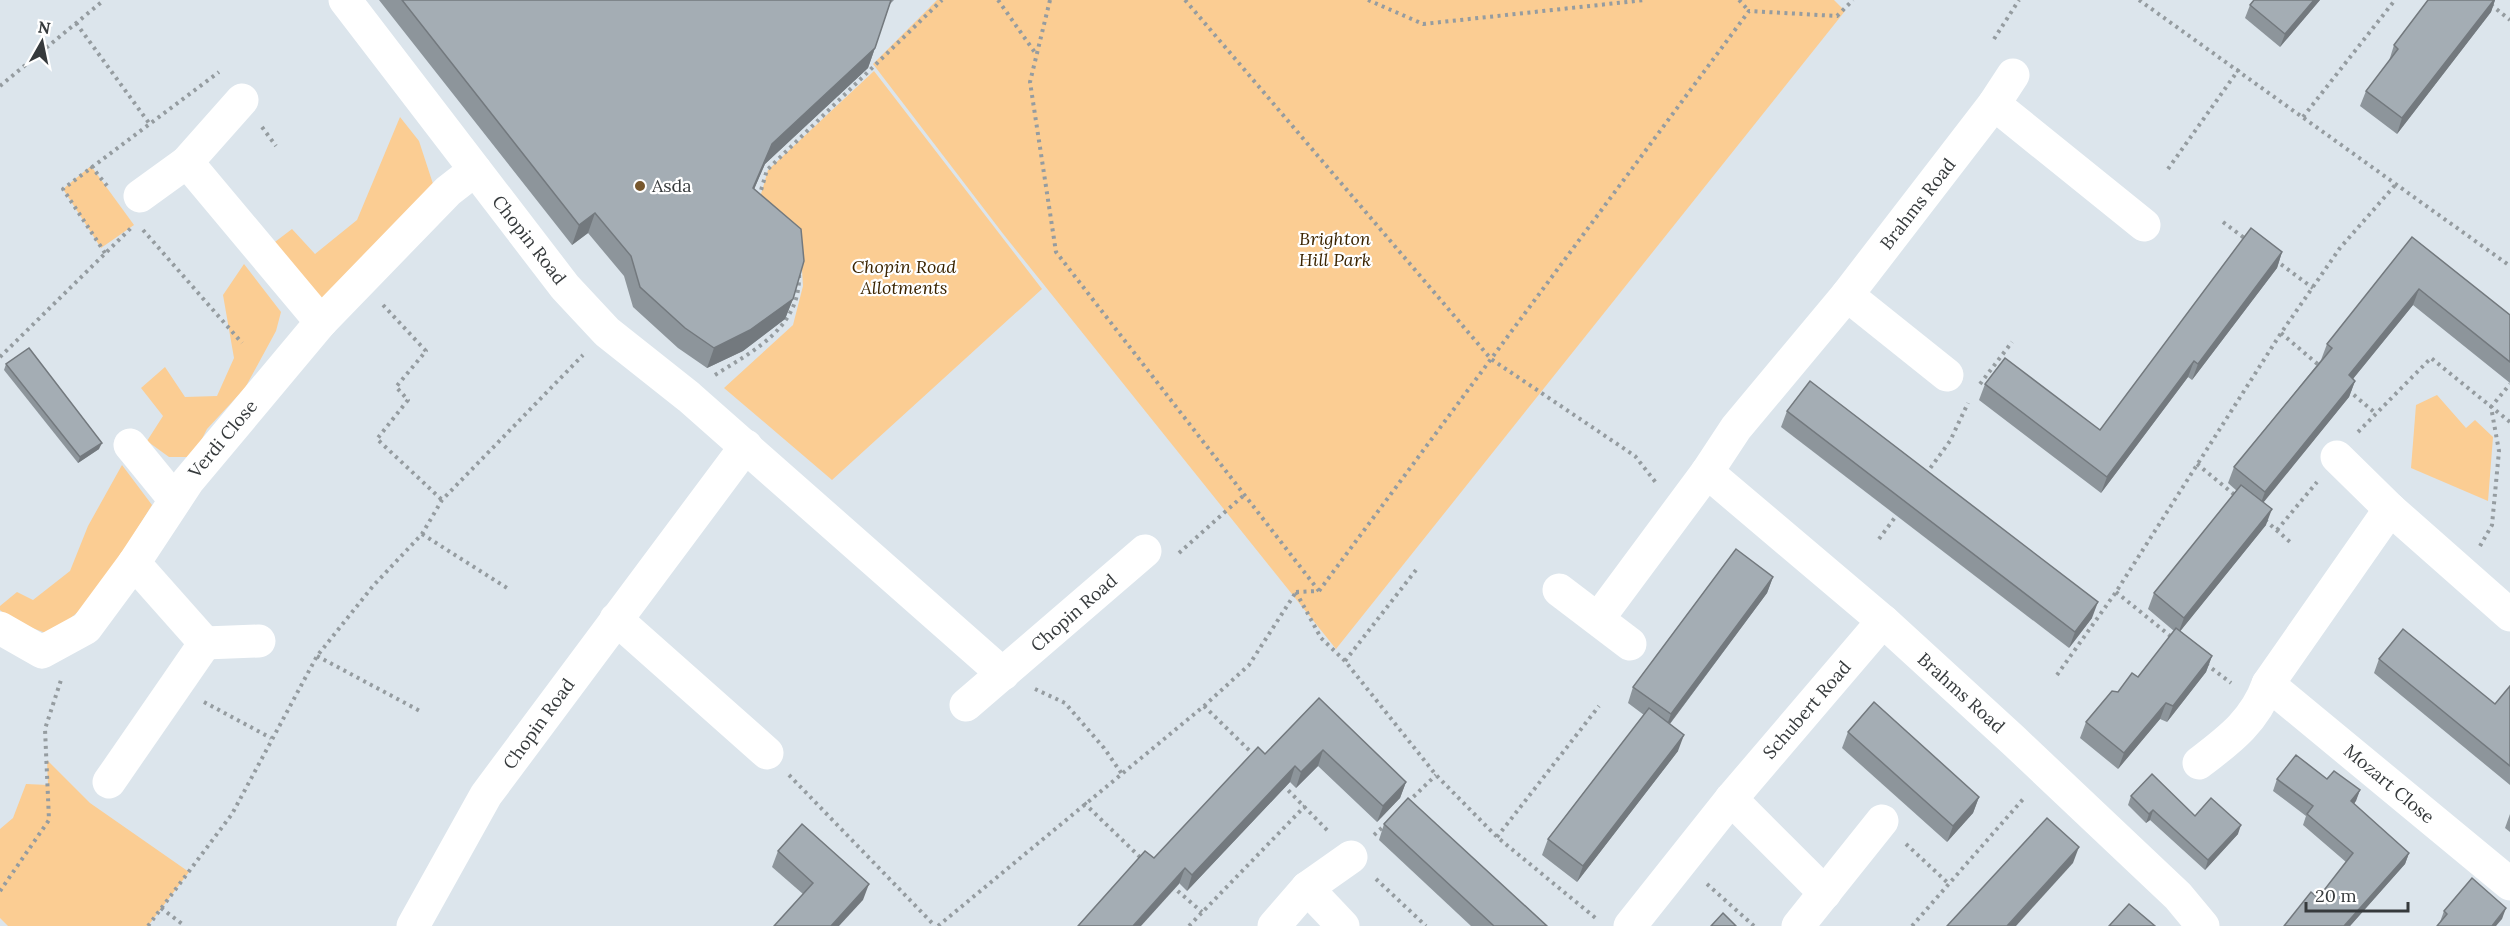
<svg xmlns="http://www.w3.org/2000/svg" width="2510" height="926" viewBox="0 0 2510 926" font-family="Lora,serif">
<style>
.green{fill:#fbcd93}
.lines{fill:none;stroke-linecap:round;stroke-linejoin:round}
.path{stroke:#959ca0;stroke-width:4;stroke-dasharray:3 4.5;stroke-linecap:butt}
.minor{stroke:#fff;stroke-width:33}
.wall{fill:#8d959b}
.shaded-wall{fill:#73797e}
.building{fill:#a4adb4;stroke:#73797e;stroke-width:1.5}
.poi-dot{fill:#77572d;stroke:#fff;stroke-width:2}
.labels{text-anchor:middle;stroke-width:4.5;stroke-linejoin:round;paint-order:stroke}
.poi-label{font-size:18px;fill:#363a3c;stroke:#fff;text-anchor:start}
.street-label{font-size:18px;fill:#363a3c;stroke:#fff}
.park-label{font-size:18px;font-style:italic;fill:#3b2400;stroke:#fff}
</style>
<rect width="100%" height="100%" fill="#dce5ec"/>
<!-- green -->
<g class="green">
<polygon points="937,0 1834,0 1845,11 1336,649 1004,235 873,64"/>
<polygon points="874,71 1042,289 832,480 724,388 793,325 803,286 801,253 759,201 768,170"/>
<polygon points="400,117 419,141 435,190 314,314 271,245 292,229 315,254 357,220"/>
<polygon points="91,166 134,225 101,248 63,189"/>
<polygon points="244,264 281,312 276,331 245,388 207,429 193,457 169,457 147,441 163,416 141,388 165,367 185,397 217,396 234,358 223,295"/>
<polygon points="2437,395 2466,428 2475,420 2493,437 2488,501 2411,468 2416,405"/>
<polygon points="122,465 152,505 94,598 51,635 11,620 0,610 0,606 17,592 33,600 70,571 88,526"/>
<polygon points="47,760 90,803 189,872 148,926 8,926 0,918 0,829 13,818 26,784 48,785"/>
</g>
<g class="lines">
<!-- path -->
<g class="path">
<polyline points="998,0 1036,54"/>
<polyline points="1050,0 1030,82 1056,252 1319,591"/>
<polyline points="1185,0 1491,359 1635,456 1657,484"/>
<polyline points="1368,0 1423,24 1645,0"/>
<polyline points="1739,0 1749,11"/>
<polyline points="2139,0 2510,266"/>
<polyline points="2485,0 2510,20"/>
<polyline points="76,23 149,123"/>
<polyline points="1994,39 2019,0"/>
<polyline points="0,86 104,0"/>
<polyline points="2303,117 2395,0"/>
<polyline points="262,127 276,146"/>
<polyline points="91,166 108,187"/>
<polyline points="2168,169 2239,69"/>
<polyline points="759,197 767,170 942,0"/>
<polyline points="2223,222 2247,240"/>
<polyline points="143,230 242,343"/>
<polyline points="105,253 63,189 219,72"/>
<polyline points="2275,260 2313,288"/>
<polyline points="383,305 426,351 396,387 408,400 377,439 442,500"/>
<polyline points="2281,333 2321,367"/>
<polyline points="0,357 132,227"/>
<path d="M 715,375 C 756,349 802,327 799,271"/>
<polyline points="1980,384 2012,342"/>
<polyline points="2348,390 2374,412"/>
<polyline points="2358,432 2431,358 2510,422"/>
<polyline points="2197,464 2236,496"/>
<polyline points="1926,474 1950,441 1968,403"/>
<polyline points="2265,520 2290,542"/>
<polyline points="2277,530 2317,482"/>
<polyline points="422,534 507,588"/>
<polyline points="1879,539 1899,512"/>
<polyline points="2480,546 2492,525 2499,451 2491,407 2510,384"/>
<polyline points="1179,553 1243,496"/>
<polyline points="1319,591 1749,11 1837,16 1853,0"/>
<polyline points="1296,592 1321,638 1345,661 1436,775 1497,837 1598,920"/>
<polyline points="1296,592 1318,591"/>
<polyline points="2116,592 2174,639"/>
<polyline points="317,656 420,711"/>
<polyline points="1345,661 1416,570"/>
<polyline points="2206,664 2231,683"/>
<polyline points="2057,675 2116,592 2281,333 2340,248 2397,183"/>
<polyline points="1035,689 1065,703 1104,748 1122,774"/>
<polyline points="204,702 271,738"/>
<polyline points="1204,706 1255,756"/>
<polyline points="789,775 935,926"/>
<polyline points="1283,785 1328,831"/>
<polyline points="1408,802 1436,775"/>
<polyline points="1084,803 1142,859"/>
<polyline points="1374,835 1386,824"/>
<polyline points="1497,837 1599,706"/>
<polyline points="1906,844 1949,884"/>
<polyline points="1376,879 1426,926"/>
<polyline points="1707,884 1754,926"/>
<polyline points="1172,886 1202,912"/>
<polyline points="0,891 49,820 45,729 61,680"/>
<polyline points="161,908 185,926"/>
<polyline points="148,926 232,814 317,656 373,586 422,534 442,500 583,355"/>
<polyline points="938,926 1204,706 1249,665 1296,592"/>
<polyline points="1189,926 1305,806"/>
<polyline points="1912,926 2024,798"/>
</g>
<!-- minor -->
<g class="minor">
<polyline points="345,0 565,287 607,332 689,397 1003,674"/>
<polyline points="1994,104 2144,225"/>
<polyline points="187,162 242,100"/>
<polyline points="140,196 187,162 321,322"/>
<polyline points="1847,295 1947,375"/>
<polyline points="130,445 175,500"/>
<polyline points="2337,457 2390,509 2510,615"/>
<polyline points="1707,472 1883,621 2013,740 2178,896 2203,926"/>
<polyline points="2390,509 2268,684 2510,884"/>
<polyline points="1559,590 1630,644"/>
<polyline points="616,619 767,753"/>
<polyline points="1598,619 1707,472 1736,428 1847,295 1994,104 2013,75"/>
<polyline points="0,628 42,652 86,628 134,563 188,481 321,322 448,191 475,170"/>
<polyline points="205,643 259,641"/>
<polyline points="966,705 1145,551"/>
<path d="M 2199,763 C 2229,740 2255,721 2268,684"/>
<polyline points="109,782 205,643 134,563"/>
<polyline points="1731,799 1825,893"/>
<polyline points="1307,888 1343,926"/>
<polyline points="413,926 486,795 746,446"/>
<polyline points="1274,926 1307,888 1351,857"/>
<polyline points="1630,926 1731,799 1883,621"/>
<polyline points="1798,926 1882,821"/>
</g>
</g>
<!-- wall -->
<g class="wall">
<polygon points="379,0 894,0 890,4 868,68 765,164 754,189 793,299 785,319 743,351 707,368 678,348 633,307 624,276 588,233 572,245"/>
<polygon points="2254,0 2320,0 2280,47 2245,18 2250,5"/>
<polygon points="2428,0 2495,0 2491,12 2397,134 2360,106 2366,91 2389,61 2394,45"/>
<polygon points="2412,237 2510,315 2510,383 2413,305 2353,379 2355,381 2349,397 2263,502 2266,525 2180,631 2212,656 2206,672 2167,722 2160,719 2118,769 2080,738 2086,722 2118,692 2138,677 2174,631 2148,609 2154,593 2237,491 2228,483 2234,467 2321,360 2327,344"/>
<polygon points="2282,252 2277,268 2192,380 2188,377 2101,493 1979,400 1985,384 2100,430"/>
<polygon points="6,364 99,449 78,463 4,370"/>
<polygon points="1787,411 2092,618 2069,648 1781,427"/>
<polygon points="1773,577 1767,593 1670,724 1678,751 1577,882 1542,855 1548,839 1644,715 1628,703 1633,687"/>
<polygon points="2379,659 2495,704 2510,686 2510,785 2374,673"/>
<polygon points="1319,698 1406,782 1400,798 1377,822 1318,766 1296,788 1290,782 1187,891 1154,858 1265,754"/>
<polygon points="1848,732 1979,797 1973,813 1947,842 1842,748"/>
<polygon points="2277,779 2327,779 2360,790 2354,804 2409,853 2405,864 2350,926 2284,926 2318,898 2346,862 2303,825 2306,816 2273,791"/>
<polygon points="2131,796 2195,816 2238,834 2205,870 2150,820 2146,823 2128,805"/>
<polygon points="2510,814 2510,832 2505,828"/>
<polygon points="1384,824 1547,926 1471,926 1379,840"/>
<polygon points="778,851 863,900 803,894 772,867"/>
<polygon points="2444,911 2502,919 2440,922"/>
</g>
<!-- shaded-wall -->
<g class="shaded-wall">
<polygon points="2314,0 2320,0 2280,47 2285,34"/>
<polygon points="2494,0 2495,0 2491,12 2397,134 2402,118"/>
<polygon points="875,48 868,68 765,164 746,208 753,188 772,144"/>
<polygon points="595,213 588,233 572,245 579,225"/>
<polygon points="2282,252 2277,268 2192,380 2198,364"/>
<polygon points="2419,289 2413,305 2343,391 2349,375"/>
<polygon points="793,299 785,319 743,351 707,368 714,348"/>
<polygon points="2194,361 2188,377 2101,493 2107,477"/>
<polygon points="2355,381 2349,397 2259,508 2265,492"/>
<polygon points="102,443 99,449 78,463 80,457"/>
<polygon points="2272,509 2266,525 2178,634 2184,618"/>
<polygon points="1773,577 1767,593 1665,730 1671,714"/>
<polygon points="2098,602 2092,618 2069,648 2075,632"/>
<polygon points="2212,656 2206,672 2167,722 2173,706"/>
<polygon points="2166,703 2160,719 2118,769 2124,753"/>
<polygon points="1684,735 1678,751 1577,882 1583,866"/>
<polygon points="1323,750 1318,766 1296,788 1301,772"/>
<polygon points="1295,766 1290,782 1187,891 1192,875"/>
<polygon points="1406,782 1400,798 1377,822 1383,806"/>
<polygon points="2360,790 2356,801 2347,813 2351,801"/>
<polygon points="1979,797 1973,813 1947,842 1953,826"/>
<polygon points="2153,810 2150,820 2146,823 2149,814"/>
<polygon points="2241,825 2238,834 2205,870 2208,860"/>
<polygon points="2079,847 2073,863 2016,926 2007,926"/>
<polygon points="2409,853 2405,864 2350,926 2344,926"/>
<polygon points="1185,868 1179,884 1141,926 1133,926"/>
<polygon points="869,884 863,900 839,926 831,926"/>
<polygon points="2506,908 2502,919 2496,926 2492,926"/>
</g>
<!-- building -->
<g class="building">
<polygon points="402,0 891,0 875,48 772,144 753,188 801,229 804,261 793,299 750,330 714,348 685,328 640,287 631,256 595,213 579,225"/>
<polygon points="2254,0 2314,0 2285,34 2250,5"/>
<polygon points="2428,0 2494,0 2402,118 2366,91 2398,49 2394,45"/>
<polygon points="2251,228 2282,252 2198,364 2194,361 2107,477 1985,384 2005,358 2100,430"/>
<polygon points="2412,237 2510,315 2510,362 2419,289 2349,375 2355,381 2265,492 2234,467 2332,348 2327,344"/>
<polygon points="29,348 102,443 80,457 6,364"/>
<polygon points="1810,381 2098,602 2075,632 1787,411"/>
<polygon points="2241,485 2272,509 2184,618 2154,593"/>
<polygon points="1736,549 1773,577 1671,714 1633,687"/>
<polygon points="2176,628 2212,656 2173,706 2166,703 2124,753 2086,722 2112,691 2118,692 2132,673 2138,677"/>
<polygon points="2403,629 2495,704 2510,686 2510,766 2379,659"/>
<polygon points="1319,698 1406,782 1383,806 1323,750 1301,772 1295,766 1192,875 1185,868 1133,926 1078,926 1145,851 1154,858 1258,747 1265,754"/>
<polygon points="1874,702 1979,797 1953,826 1848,732"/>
<polygon points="1649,708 1684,735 1583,866 1548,839"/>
<polygon points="2296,755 2327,779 2334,771 2360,790 2351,801 2409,853 2344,926 2284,926 2311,892 2318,898 2353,853 2307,814 2313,806 2277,779"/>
<polygon points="2152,774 2195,816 2211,798 2241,825 2208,860 2153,810 2149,814 2131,796"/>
<polygon points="1408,798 1547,926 1494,926 1384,824"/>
<polygon points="2047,818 2079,847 2007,926 1947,926"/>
<polygon points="802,824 869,884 831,926 774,926 813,883 778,851"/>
<polygon points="2472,878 2506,908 2492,926 2437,926 2447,914 2444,911"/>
<polygon points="2129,904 2155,926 2109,926"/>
<polygon points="1723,913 1736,926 1711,926"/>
</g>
<!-- markers -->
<circle class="poi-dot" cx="640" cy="186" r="6"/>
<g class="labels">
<!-- poi labels -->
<g class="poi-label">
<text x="652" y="192">Asda</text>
</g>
<!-- street labels -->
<g class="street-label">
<text transform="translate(1918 204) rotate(-52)" y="6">Brahms Road</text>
<text transform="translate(529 240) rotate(52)" y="6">Chopin Road</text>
<text transform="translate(223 439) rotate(-50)" y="6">Verdi Close</text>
<text transform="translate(1074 613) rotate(-41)" y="6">Chopin Road</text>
<text transform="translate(1961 693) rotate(42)" y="6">Brahms Road</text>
<text transform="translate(1807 710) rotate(-49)" y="6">Schubert Road</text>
<text transform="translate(539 724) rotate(-54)" y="6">Chopin Road</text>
<text transform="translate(2389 784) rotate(40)" y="6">Mozart Close</text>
</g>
<!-- park labels -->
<g class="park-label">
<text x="1335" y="245">Brighton<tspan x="1335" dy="21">Hill Park</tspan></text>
<text x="904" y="273">Chopin Road<tspan x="904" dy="21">Allotments</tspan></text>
</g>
</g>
<!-- north arrow -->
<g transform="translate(42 42) rotate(9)" stroke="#ffffff" stroke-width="4.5" paint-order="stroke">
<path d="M0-4.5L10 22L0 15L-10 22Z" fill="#363a3c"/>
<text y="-9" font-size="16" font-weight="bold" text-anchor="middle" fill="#363a3c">N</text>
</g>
<!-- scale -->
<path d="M2306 902v9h102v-9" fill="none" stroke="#363a3c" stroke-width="3"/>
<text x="2315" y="902" font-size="18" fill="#363a3c" stroke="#ffffff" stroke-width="4.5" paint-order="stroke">20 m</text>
</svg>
